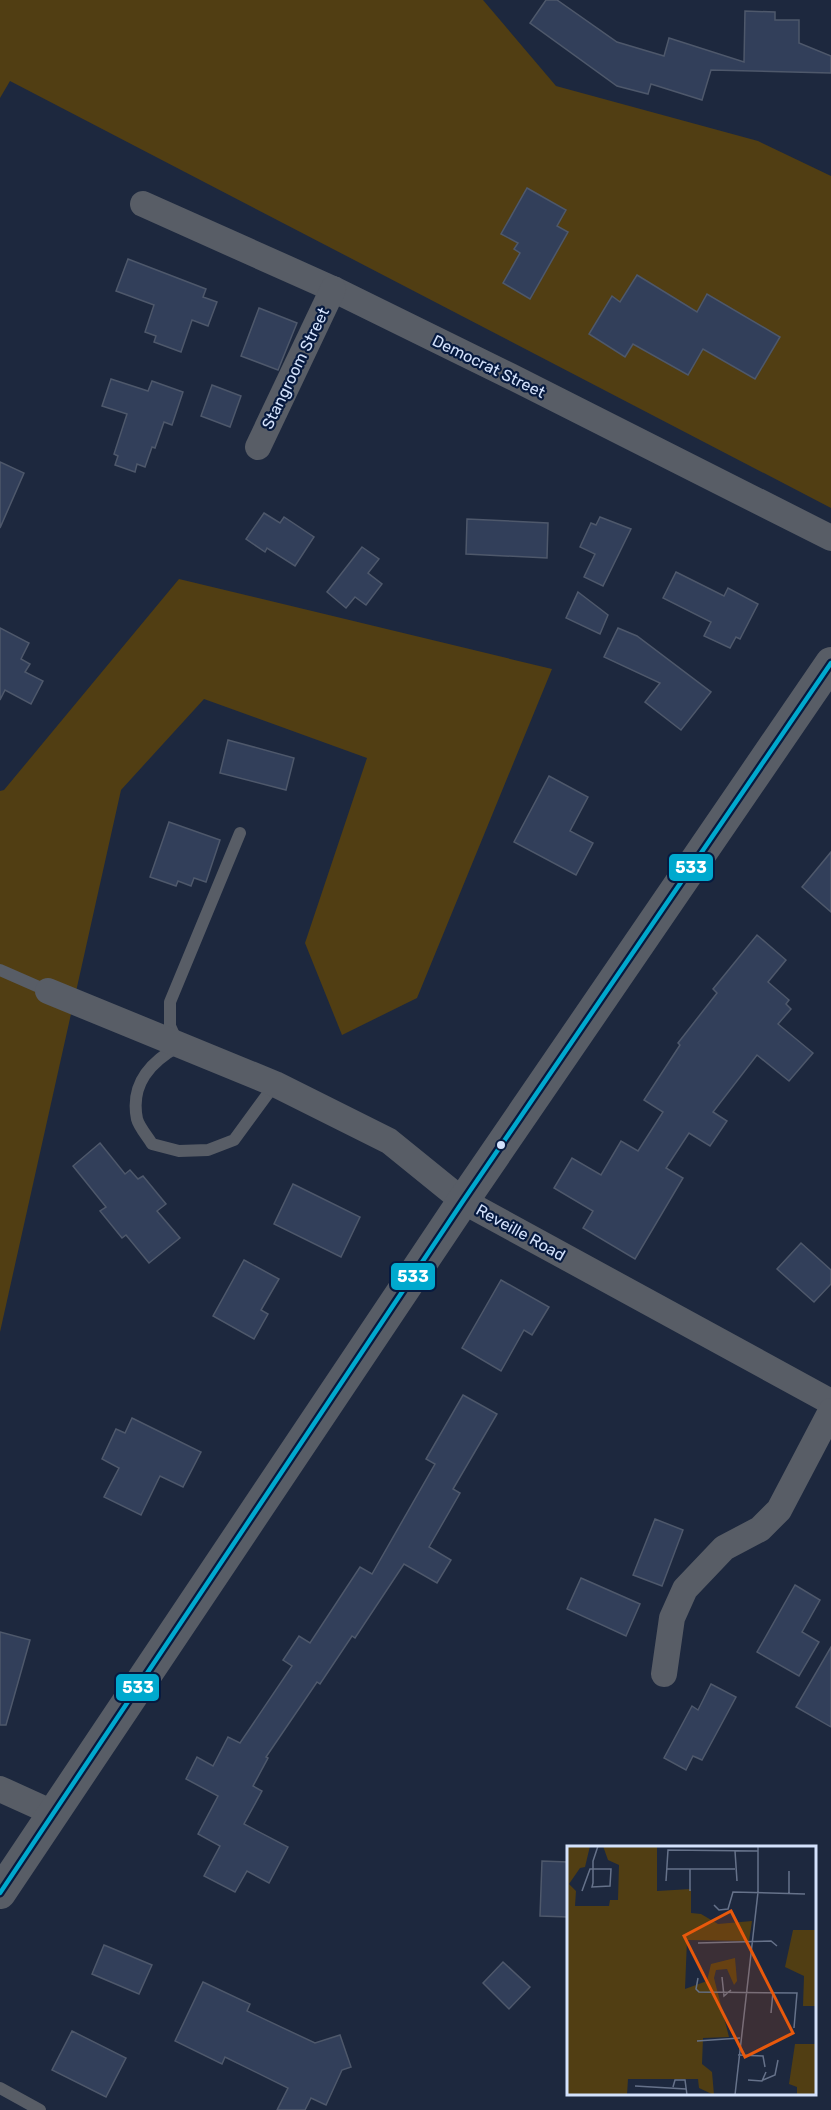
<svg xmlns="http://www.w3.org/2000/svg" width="831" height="2110" viewBox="0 0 831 2110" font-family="Rubik,sans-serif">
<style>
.green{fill:#513e13}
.building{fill:#323f5a;stroke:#4e586b;stroke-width:1.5}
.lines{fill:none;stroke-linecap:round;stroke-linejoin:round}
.service{stroke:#585d66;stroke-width:12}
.minor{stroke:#585d66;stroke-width:26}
.tertiary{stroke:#585d66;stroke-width:32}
.bus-1-casing{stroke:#071a3f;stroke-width:9}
.bus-1{stroke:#00a9ce;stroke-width:4.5}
.bus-dot{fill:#d4e2fc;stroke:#071a3f;stroke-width:2}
.labels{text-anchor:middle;stroke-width:4.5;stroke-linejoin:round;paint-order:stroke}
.street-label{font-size:16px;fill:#d4e2fc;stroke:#071a3f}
.inset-road{fill:none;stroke:#66728a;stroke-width:1.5}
.view{fill:#e8590c;fill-opacity:0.15;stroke:#e8590c;stroke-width:3}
.inset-edge{fill:none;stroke:#d4e2fc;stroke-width:3}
.line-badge{stroke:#071a3f;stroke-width:2}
.badge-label{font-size:16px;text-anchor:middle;font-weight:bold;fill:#fff}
</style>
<rect width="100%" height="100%" fill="#1d283e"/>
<!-- green -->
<g class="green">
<polygon points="0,0 483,0 556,86 758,141 831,176 831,508 10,81 0,98"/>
<polygon points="179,579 552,669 417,998 342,1035 305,943 367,758 204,699 121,790 0,1332 0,791 4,790"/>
</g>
<!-- building -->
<g class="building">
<polygon points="546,0 557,0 617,42 664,56 669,38 744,62 745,11 775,12 775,20 799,20 799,43 831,56 831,73 711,70 702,100 651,84 648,94 617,86 530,23"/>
<polygon points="527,188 566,210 557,226 568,232 530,299 503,283 520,253 514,249 518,243 501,234"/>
<polygon points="128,259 206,289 203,297 217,302 208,326 192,320 181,352 154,342 156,336 145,332 154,305 116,291"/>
<polygon points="637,275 697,312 707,294 780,337 755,379 703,349 688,375 633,344 625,357 589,334 612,296 620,302"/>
<polygon points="259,308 297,323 278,370 241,356"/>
<polygon points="111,379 148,391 152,381 183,392 172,425 164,422 155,448 152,447 145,467 137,464 135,472 115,465 118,456 114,454 127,414 102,406"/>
<polygon points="212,385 241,396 230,427 201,416"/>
<polygon points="0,462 24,473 0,528"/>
<polygon points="264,513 280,523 284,517 314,537 295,566 267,548 265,552 246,539"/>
<polygon points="600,517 631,529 603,586 584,577 595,554 580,547 591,523 596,525"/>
<polygon points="467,519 548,523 547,558 466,554"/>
<polygon points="362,547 379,559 368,573 382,584 366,605 355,597 346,608 327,592"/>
<polygon points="676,572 724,596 728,588 758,604 740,639 736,637 730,648 704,636 711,622 663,598"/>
<polygon points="578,592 608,615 600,634 566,618"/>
<polygon points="0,628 29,643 21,659 30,664 25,672 43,681 31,704 5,690 0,700"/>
<polygon points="618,628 637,636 711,692 681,730 645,702 660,683 604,657"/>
<polygon points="228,740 294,758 286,790 220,773"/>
<polygon points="549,776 588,797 570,831 593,843 576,875 514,842"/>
<polygon points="169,822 220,840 206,882 194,878 191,886 178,881 176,886 150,877"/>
<polygon points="831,852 831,912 802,887"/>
<polygon points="757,935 786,960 768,982 789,1000 786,1004 791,1009 778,1024 813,1053 789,1081 757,1055 713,1112 727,1121 710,1146 689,1133 666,1168 683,1178 635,1259 583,1228 593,1211 554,1188 572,1158 601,1175 621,1141 638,1151 663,1112 644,1100 680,1045 678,1043 717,993 713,989"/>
<polygon points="100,1143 125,1174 130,1170 138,1179 143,1176 166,1204 157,1211 180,1238 149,1263 126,1235 122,1238 100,1211 106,1207 73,1166"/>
<polygon points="293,1184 360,1217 341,1257 274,1224"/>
<polygon points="801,1243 831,1270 831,1284 814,1302 777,1269"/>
<polygon points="244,1260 279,1279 261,1310 268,1314 254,1339 213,1316"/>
<polygon points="501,1280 549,1307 532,1335 524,1330 501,1371 462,1348"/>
<polygon points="463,1395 497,1414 453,1489 460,1493 429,1547 451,1560 437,1583 404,1564 355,1638 352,1636 320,1684 317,1682 266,1757 268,1758 253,1786 262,1791 244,1824 288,1847 269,1883 247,1871 235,1892 204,1876 220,1846 198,1834 218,1796 186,1779 197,1757 213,1766 228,1737 240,1743 292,1666 283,1660 299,1636 310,1643 360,1567 372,1574 435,1464 426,1459"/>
<polygon points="132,1418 201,1452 183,1487 160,1476 141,1515 104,1497 119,1468 102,1459 116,1429 125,1433"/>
<polygon points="655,1519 683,1530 662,1586 633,1575"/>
<polygon points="581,1578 640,1604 626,1636 567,1609"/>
<polygon points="795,1585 820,1600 802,1632 819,1642 799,1676 757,1652"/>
<polygon points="0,1632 30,1640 6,1725 0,1725"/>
<polygon points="831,1647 831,1727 796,1707"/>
<polygon points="711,1684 736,1697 702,1760 693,1756 686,1770 664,1758 692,1706 698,1710"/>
<polygon points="542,1861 568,1862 568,1917 540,1916"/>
<polygon points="104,1945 152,1965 139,1994 92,1974"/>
<polygon points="503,1962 530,1987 509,2009 483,1983"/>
<polygon points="203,1982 250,2004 247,2011 315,2043 340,2035 351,2067 342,2070 326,2105 311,2098 305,2110 277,2110 288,2088 225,2057 222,2064 175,2041"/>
<polygon points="72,2031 126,2058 106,2097 52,2070"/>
</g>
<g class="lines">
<!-- service -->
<g class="service">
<path d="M 240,833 L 170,1002 L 170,1026 L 179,1046 C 150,1062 130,1084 137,1119 C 139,1127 148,1137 152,1144 L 179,1151 L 208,1150 L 234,1140 L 275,1084"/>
<polyline points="0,970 48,991"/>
<polyline points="0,2088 40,2110"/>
</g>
<!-- minor -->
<g class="minor">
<polyline points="143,204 333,289 510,376 831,538"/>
<polyline points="258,447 333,289"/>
<polyline points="48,991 275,1084 389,1141 463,1201 831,1402"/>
<polyline points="664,1674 672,1618 685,1589 724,1548 760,1529 779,1510 831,1411"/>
<polyline points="0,1789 53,1813"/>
</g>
<!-- tertiary -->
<polyline class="tertiary" points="0,1893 463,1201 831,663"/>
<defs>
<polyline id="bus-1" points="0,1893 463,1201 831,663"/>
</defs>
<!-- bus-1 casing -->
<use href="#bus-1" class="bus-1-casing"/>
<!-- bus-1 -->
<use href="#bus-1" class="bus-1"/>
</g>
<!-- markers -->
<circle class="bus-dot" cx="501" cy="1145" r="5"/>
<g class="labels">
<!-- street labels -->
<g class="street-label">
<text transform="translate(489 366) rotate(26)" y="6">Democrat Street</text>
<text transform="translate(295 368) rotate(-64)" y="6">Stangroom Street</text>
<text transform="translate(521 1232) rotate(29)" y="6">Reveille Road</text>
</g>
</g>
<!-- overview -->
<g transform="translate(567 1846)">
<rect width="249" height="249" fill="#1d283e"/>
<path d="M 0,0 L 23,0 L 18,21 L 13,22 L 2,38 L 9,45 L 8,60 L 42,60 L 43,54 L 51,54 L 52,19 L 41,14 L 36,0 L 90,0 L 90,45 L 124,43 L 124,67 L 134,68 L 151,78 L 185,75 L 182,95 L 120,94 L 118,143 L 140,135 L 144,118 L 168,112 L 170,135 L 167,139 L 160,123 L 149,124 L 147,132 L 162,191 L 136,192 L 135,218 L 145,226 L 147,249 L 132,242 L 131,233 L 61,233 L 60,249 L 0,249 ZM 226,84 L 249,84 L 249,160 L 236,160 L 237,130 L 218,121 ZM 228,198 L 249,198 L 249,249 L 230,249 L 230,241 L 222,238 Z" fill="#513e13"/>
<path class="inset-road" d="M 168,5 L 170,35M 100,23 L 168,23M 123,23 L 123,45M 222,25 L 222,47M 99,35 L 101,4 L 191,5M 15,45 L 23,23 L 44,23 L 43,40 L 25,41 L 26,37 L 26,15 L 31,0M 147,59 L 152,64 L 161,63 L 166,46 L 238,48M 131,97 L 204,95 L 210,100M 155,131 L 157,150 L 164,144M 131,132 L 129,143 L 132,146 L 230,147 L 227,182M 204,167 L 206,146M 130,195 L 173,192M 171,209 L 196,210 L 198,221M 181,234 L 195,235 L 199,226M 196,234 L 208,229 L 211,214M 68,240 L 119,243M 106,241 L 108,234 L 118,234 L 120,249M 168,249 L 191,46 L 191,0"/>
<path class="view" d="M 164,65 L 226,187 L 178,211 L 117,90 Z"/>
<rect width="249" height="249" class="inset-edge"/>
</g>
<g class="line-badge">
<rect x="668" y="853" width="46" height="29" rx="6" fill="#00a9ce"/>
<rect x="390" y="1262" width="46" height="29" rx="6" fill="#00a9ce"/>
<rect x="115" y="1673" width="45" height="29" rx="6" fill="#00a9ce"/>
</g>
<g class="badge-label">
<text x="691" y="873">533</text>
<text x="413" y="1282">533</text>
<text x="138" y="1693">533</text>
</g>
</svg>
